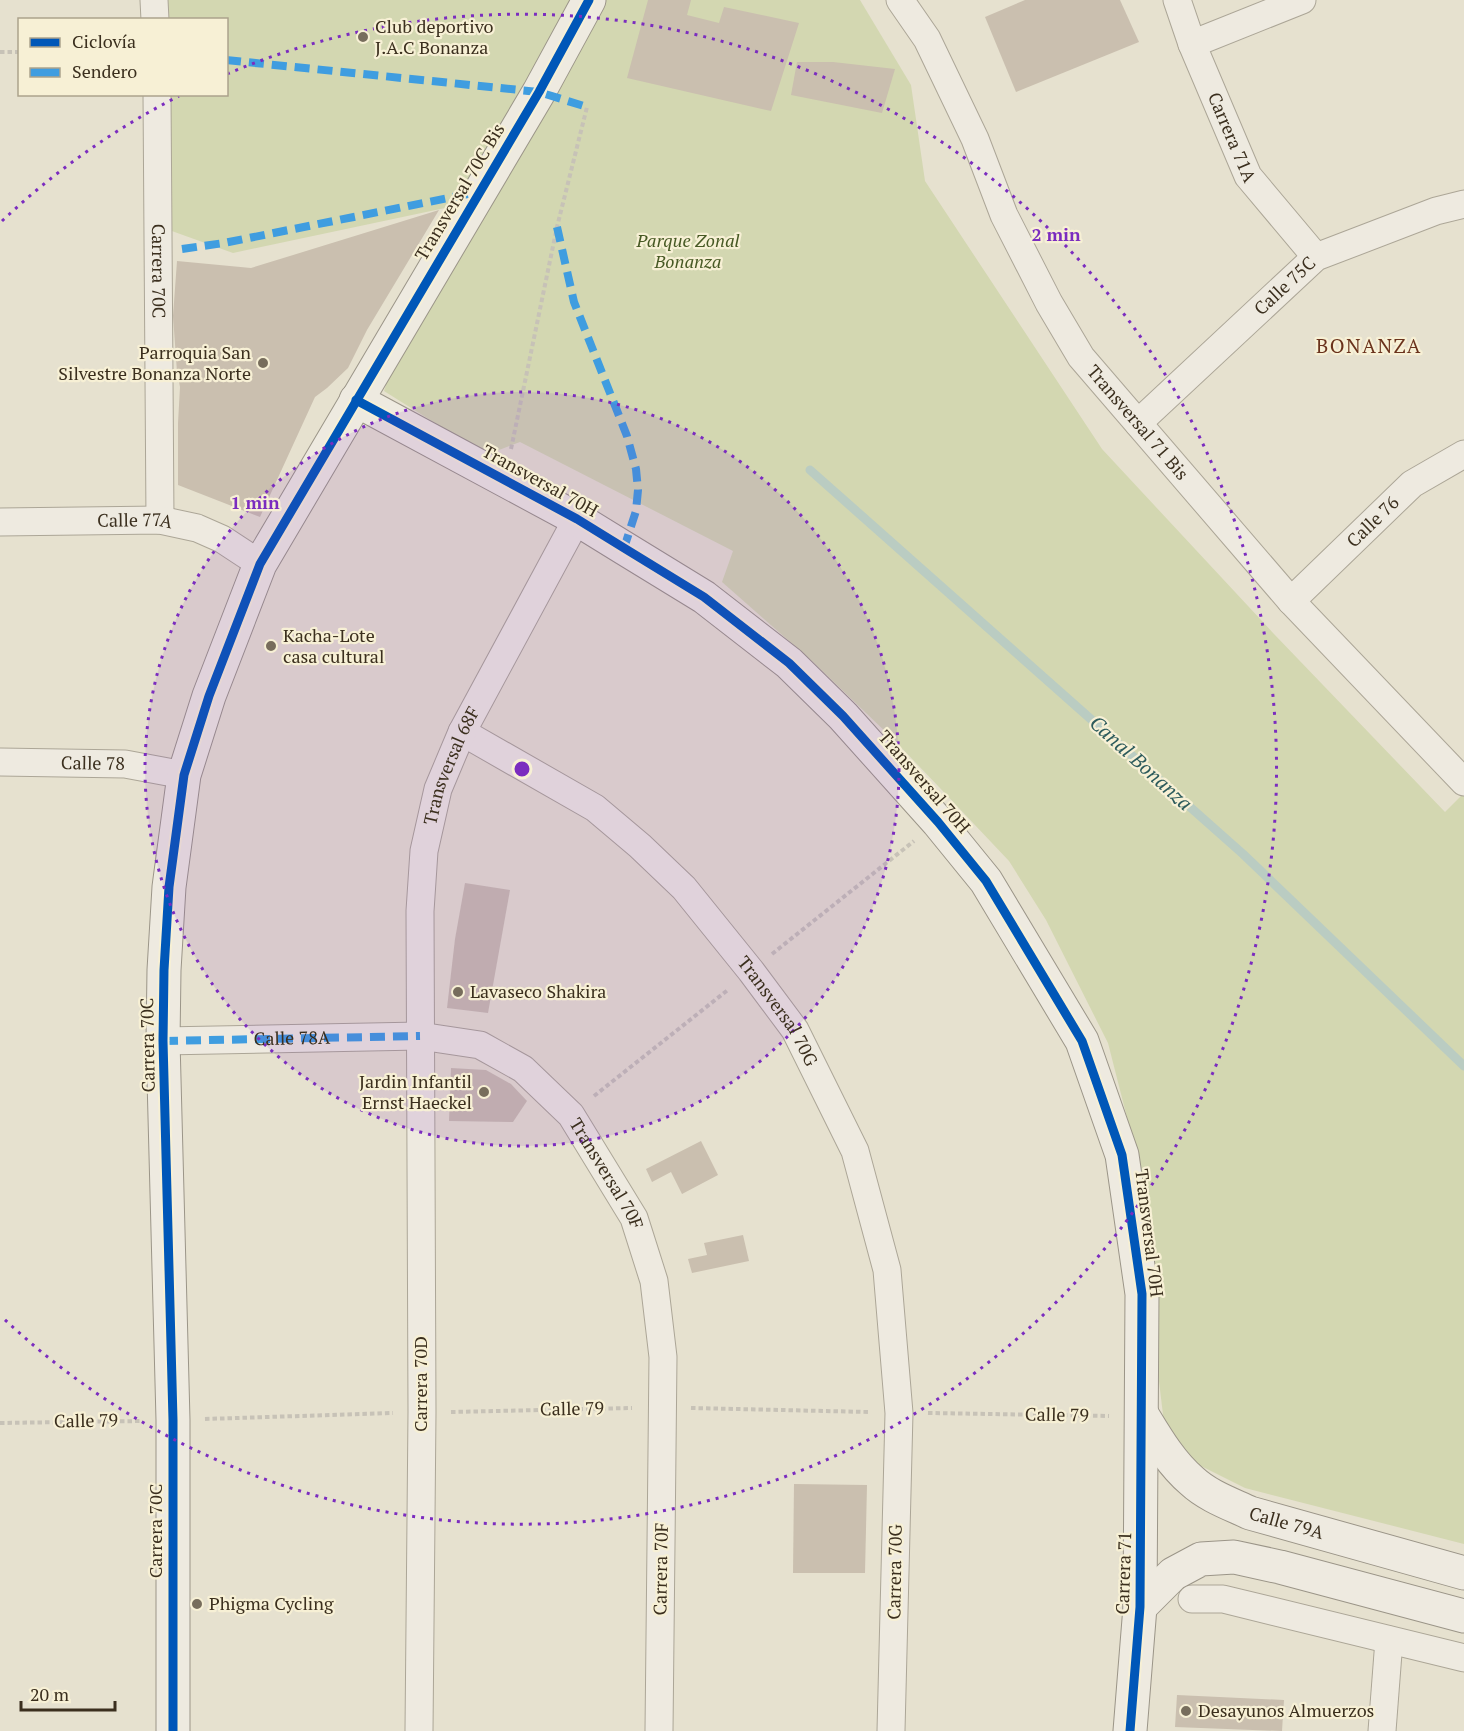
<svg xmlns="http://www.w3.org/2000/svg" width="1464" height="1731" viewBox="0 0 1464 1731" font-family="'PT Serif',serif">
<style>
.green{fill:#d3d7b1}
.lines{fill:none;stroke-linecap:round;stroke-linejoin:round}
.stream{stroke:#baccc2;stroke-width:9}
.building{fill:#cabfaf}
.street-casing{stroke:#aca697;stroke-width:29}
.secondary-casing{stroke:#9b9588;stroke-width:35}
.path{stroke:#c7c2b7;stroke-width:4;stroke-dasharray:4.5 3;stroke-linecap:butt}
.street{stroke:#eeeae0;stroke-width:27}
.secondary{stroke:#eeeae0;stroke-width:33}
.quiet{stroke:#3f9de0;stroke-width:8;stroke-dasharray:15 8;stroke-linecap:butt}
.cycleway-casing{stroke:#f7f0d5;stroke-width:13}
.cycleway{stroke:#0057b8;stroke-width:9}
.ring{fill:none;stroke:#7b2cbf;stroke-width:3;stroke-dasharray:3 6}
.poi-dot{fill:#776d5c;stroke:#f7f0d5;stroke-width:2}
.labels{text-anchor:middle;stroke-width:4.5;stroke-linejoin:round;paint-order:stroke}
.poi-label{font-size:18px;fill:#3b2f1e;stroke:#f7f0d5;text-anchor:start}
.street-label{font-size:18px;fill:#3b2f1e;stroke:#f7f0d5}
.park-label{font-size:18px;font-style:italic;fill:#475924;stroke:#f7f0d5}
.neighbourhood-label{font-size:20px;letter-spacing:1.5px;fill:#6a321c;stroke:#f7f0d5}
.water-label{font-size:20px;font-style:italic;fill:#2d5b5c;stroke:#f7f0d5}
.centre{fill:#7b2cbf;stroke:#f7f0d5;stroke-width:3}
.ring-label{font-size:18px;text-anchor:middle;font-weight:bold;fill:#7b2cbf;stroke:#f7f0d5;stroke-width:4.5;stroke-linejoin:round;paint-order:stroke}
</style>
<rect width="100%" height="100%" fill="#e6e1cf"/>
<!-- green -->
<polygon class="green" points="161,0 860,0 911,85 925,181 1102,449 1274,634 1445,812 1464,793 1464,1544 1245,1488 1189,1460 1164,1423 1158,1373 1145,1188 1108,1043 1046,920 1009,861 939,787 892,738 814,663 722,582 733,551 520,442 486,455 384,391 445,208 233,253 169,230 165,95 226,94 226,20 162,19"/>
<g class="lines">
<!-- stream -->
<polyline class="stream" points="810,470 1243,854 1464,1066"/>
</g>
<!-- building -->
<g class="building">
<polygon points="648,0 691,0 687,15 719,23 724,7 799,23 771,111 627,78"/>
<polygon points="1025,0 1120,0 1139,42 1016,92 985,17"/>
<polygon points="797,62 833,62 895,69 882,113 791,95"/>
<polygon points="439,210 367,330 348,368 327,388 315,397 260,517 178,485 178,423 180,387 177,372 173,316 177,261 251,268"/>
<polygon points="465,883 510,890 488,1013 447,1008 455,939"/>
<polygon points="451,1068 486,1070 511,1084 527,1101 513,1122 449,1121"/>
<polygon points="701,1141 718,1175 682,1194 671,1172 652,1182 646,1169"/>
<polygon points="743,1235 749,1261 692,1273 688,1259 707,1255 704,1243"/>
<polygon points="794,1484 867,1485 865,1573 793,1573"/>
<polygon points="1177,1695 1284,1700 1282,1731 1175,1727"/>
</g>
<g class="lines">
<defs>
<g id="street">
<polyline points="154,0 155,20"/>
<path id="s1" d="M 900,0 L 927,39 L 975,139 L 1004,215 L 1049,303 L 1081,357 L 1291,601 L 1464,782"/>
<path id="s2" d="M 1177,0 L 1192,44 L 1248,176 L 1316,257"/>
<polyline points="1192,44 1302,0"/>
<path id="s3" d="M 157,94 L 160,520"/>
<path id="s4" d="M 1138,423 L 1316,257 L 1436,211 L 1464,204"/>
<path id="s5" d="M 0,522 L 160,520 L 197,528 L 222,539 L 260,564"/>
<path id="s6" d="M 1291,601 L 1412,484 L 1464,454"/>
<path id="s7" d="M 462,732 L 595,808 L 640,846 L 684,888 L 751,971 L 795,1030 L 855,1151 L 887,1270 L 899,1413 L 891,1731"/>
<path id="s8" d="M 0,762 L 125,764 L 184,775"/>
<path id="s9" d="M 163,1041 L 420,1036 L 480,1045 L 523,1069 L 571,1115 L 634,1218 L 654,1281 L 663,1357 L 659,1731"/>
<polyline points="1192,1599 1223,1599 1464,1658"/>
<path id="s10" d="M 419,1731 L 422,1412 L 420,911 L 424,851 L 438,789 L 462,732 L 577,519"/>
<polyline points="1382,1731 1389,1640"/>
</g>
<g id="secondary">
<polyline points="356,400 577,519 624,548 704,597 789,663 843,716 938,822 986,881 1082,1041 1122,1155 1142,1294 1140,1607 1130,1731"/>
<path id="s11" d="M 1143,1416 C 1157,1439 1171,1463 1192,1481 C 1208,1496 1231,1504 1250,1513 L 1464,1573"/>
<polyline points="1140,1607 1173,1574 1201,1559 1234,1557 1280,1567 1464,1616"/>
<polyline points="173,1731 173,1420 163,1041 164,970 169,887 184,775 209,696 260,564 539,92 589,0"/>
</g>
</defs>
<!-- street casing -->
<use href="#street" class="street-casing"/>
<!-- secondary casing -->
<use href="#secondary" class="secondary-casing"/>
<!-- path -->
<g class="path">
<polyline points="0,52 20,52"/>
<polyline points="511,449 557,227 587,107"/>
<polyline points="772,954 914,841"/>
<polyline points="594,1096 729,989"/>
<polyline points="691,1408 869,1412"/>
<polyline points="451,1412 632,1408"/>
<polyline points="928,1413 1109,1416"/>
<polyline points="205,1419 393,1413"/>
<polyline points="0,1423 141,1421"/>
</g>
<!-- street -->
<use href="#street" class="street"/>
<!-- secondary -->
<use href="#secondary" class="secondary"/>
<!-- quiet -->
<g class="quiet">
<polyline points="226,60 539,92 587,107"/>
<polyline points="557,227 574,302 627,436 636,469 638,490 636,511 624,548"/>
<polyline points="182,249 224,243 478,192"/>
<path id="s12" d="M 163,1041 L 420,1036"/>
</g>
<defs>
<g id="cycleway">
<polyline points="356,400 577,519 624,548 704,597 789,663 843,716 938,822 986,881 1082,1041 1122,1155 1142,1294 1140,1607 1130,1731"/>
<polyline points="173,1731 173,1420 163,1041 164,970 169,887 184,775 209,696 260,564 539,92 589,0"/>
</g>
</defs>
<!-- cycleway casing -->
<use href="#cycleway" class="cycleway-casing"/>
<!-- cycleway -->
<use href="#cycleway" class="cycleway"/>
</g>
<!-- distance rings -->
<circle cx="522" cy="769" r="377" fill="#7b2cbf" fill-opacity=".12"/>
<g class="ring">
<circle cx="522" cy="769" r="377"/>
<path d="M2 221A755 755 0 0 1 179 96M227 74A755 755 0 1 1 2 1317"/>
</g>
<!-- markers -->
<g class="poi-dot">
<circle cx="363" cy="37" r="6"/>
<circle cx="263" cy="363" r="6"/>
<circle cx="271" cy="646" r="6"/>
<circle cx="458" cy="992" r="6"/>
<circle cx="484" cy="1092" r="6"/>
<circle cx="197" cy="1604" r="6"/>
<circle cx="1186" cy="1711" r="6"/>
</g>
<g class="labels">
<!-- poi labels -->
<g class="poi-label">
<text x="375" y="33">Club deportivo<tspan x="375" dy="21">J.A.C Bonanza</tspan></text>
<text x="251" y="359" text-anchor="end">Parroquia San<tspan x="251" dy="21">Silvestre Bonanza Norte</tspan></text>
<text x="283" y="642">Kacha-Lote<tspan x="283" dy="21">casa cultural</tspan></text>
<text x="470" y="998">Lavaseco Shakira</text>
<text x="472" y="1088" text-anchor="end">Jardin Infantil<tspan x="472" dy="21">Ernst Haeckel</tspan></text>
<text x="209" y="1610">Phigma Cycling</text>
<text x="1198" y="1717">Desayunos Almuerzos</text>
</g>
<!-- street labels -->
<g class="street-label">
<text dy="6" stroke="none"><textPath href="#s2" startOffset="148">Carrera 71A</textPath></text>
<text transform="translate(460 192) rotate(-59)" y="6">Transversal 70C Bis</text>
<text dy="6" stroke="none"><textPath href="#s3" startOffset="177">Carrera 70C</textPath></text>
<text dy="6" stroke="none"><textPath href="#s4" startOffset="201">Calle 75C</textPath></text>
<text dy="6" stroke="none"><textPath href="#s1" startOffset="488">Transversal 71 Bis</textPath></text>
<text transform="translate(540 481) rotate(29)" y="6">Transversal 70H</text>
<text dy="6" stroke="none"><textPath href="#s6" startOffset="114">Calle 76</textPath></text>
<text dy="6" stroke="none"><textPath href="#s5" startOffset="135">Calle 77A</textPath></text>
<text dy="6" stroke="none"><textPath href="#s8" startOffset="93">Calle 78</textPath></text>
<text dy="6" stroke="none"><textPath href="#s10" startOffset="970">Transversal 68F</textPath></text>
<text transform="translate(924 782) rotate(49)" y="6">Transversal 70H</text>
<text dy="6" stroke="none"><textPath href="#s7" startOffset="428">Transversal 70G</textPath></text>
<text dy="6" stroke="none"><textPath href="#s12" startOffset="129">Calle 78A</textPath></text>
<text transform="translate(148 1045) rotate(-91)" y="6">Carrera 70C</text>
<text dy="6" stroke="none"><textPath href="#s9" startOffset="502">Transversal 70F</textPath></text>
<text transform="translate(1149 1233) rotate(83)" y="6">Transversal 70H</text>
<text transform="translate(421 1384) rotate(-90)" y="6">Carrera 70D</text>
<text transform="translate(572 1409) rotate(-1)" y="6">Calle 79</text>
<text transform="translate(1057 1415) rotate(1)" y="6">Calle 79</text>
<text transform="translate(86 1421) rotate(-1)" y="6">Calle 79</text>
<text dy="6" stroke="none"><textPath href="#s11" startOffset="186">Calle 79A</textPath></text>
<text transform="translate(156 1531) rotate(-90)" y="6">Carrera 70C</text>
<text transform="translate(661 1569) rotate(-89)" y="6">Carrera 70F</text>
<text transform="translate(895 1572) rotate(-89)" y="6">Carrera 70G</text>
<text transform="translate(1124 1573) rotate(-88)" y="6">Carrera 71</text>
</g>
<!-- park labels -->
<g class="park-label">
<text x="688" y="247">Parque Zonal<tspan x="688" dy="21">Bonanza</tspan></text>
</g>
<!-- neighbourhood labels -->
<g class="neighbourhood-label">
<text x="1369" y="353">BONANZA</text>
</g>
<!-- water labels -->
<g class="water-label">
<text transform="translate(1141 763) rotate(42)" y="7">Canal Bonanza</text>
</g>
</g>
<circle cx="522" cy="769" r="9" class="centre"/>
<g class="ring-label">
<text x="1056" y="241">2 min</text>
<text x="255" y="509">1 min</text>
</g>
<!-- legend -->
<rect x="18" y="18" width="210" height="78" fill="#f7f0d5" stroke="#aca38c" stroke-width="1.5"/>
<rect x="30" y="38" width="30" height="9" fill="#0057b8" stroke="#aca38c" stroke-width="1.5"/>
<text x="72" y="48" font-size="18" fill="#3b2f1e">Ciclovía</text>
<rect x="30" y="68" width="30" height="9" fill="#3f9de0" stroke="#aca38c" stroke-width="1.5"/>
<text x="72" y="78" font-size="18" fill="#3b2f1e">Sendero</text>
<!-- scale -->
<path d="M21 1701v9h94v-9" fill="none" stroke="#3b2f1e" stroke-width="3"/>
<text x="30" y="1701" font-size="18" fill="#3b2f1e" stroke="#f7f0d5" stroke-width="4.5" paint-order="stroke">20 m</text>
</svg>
